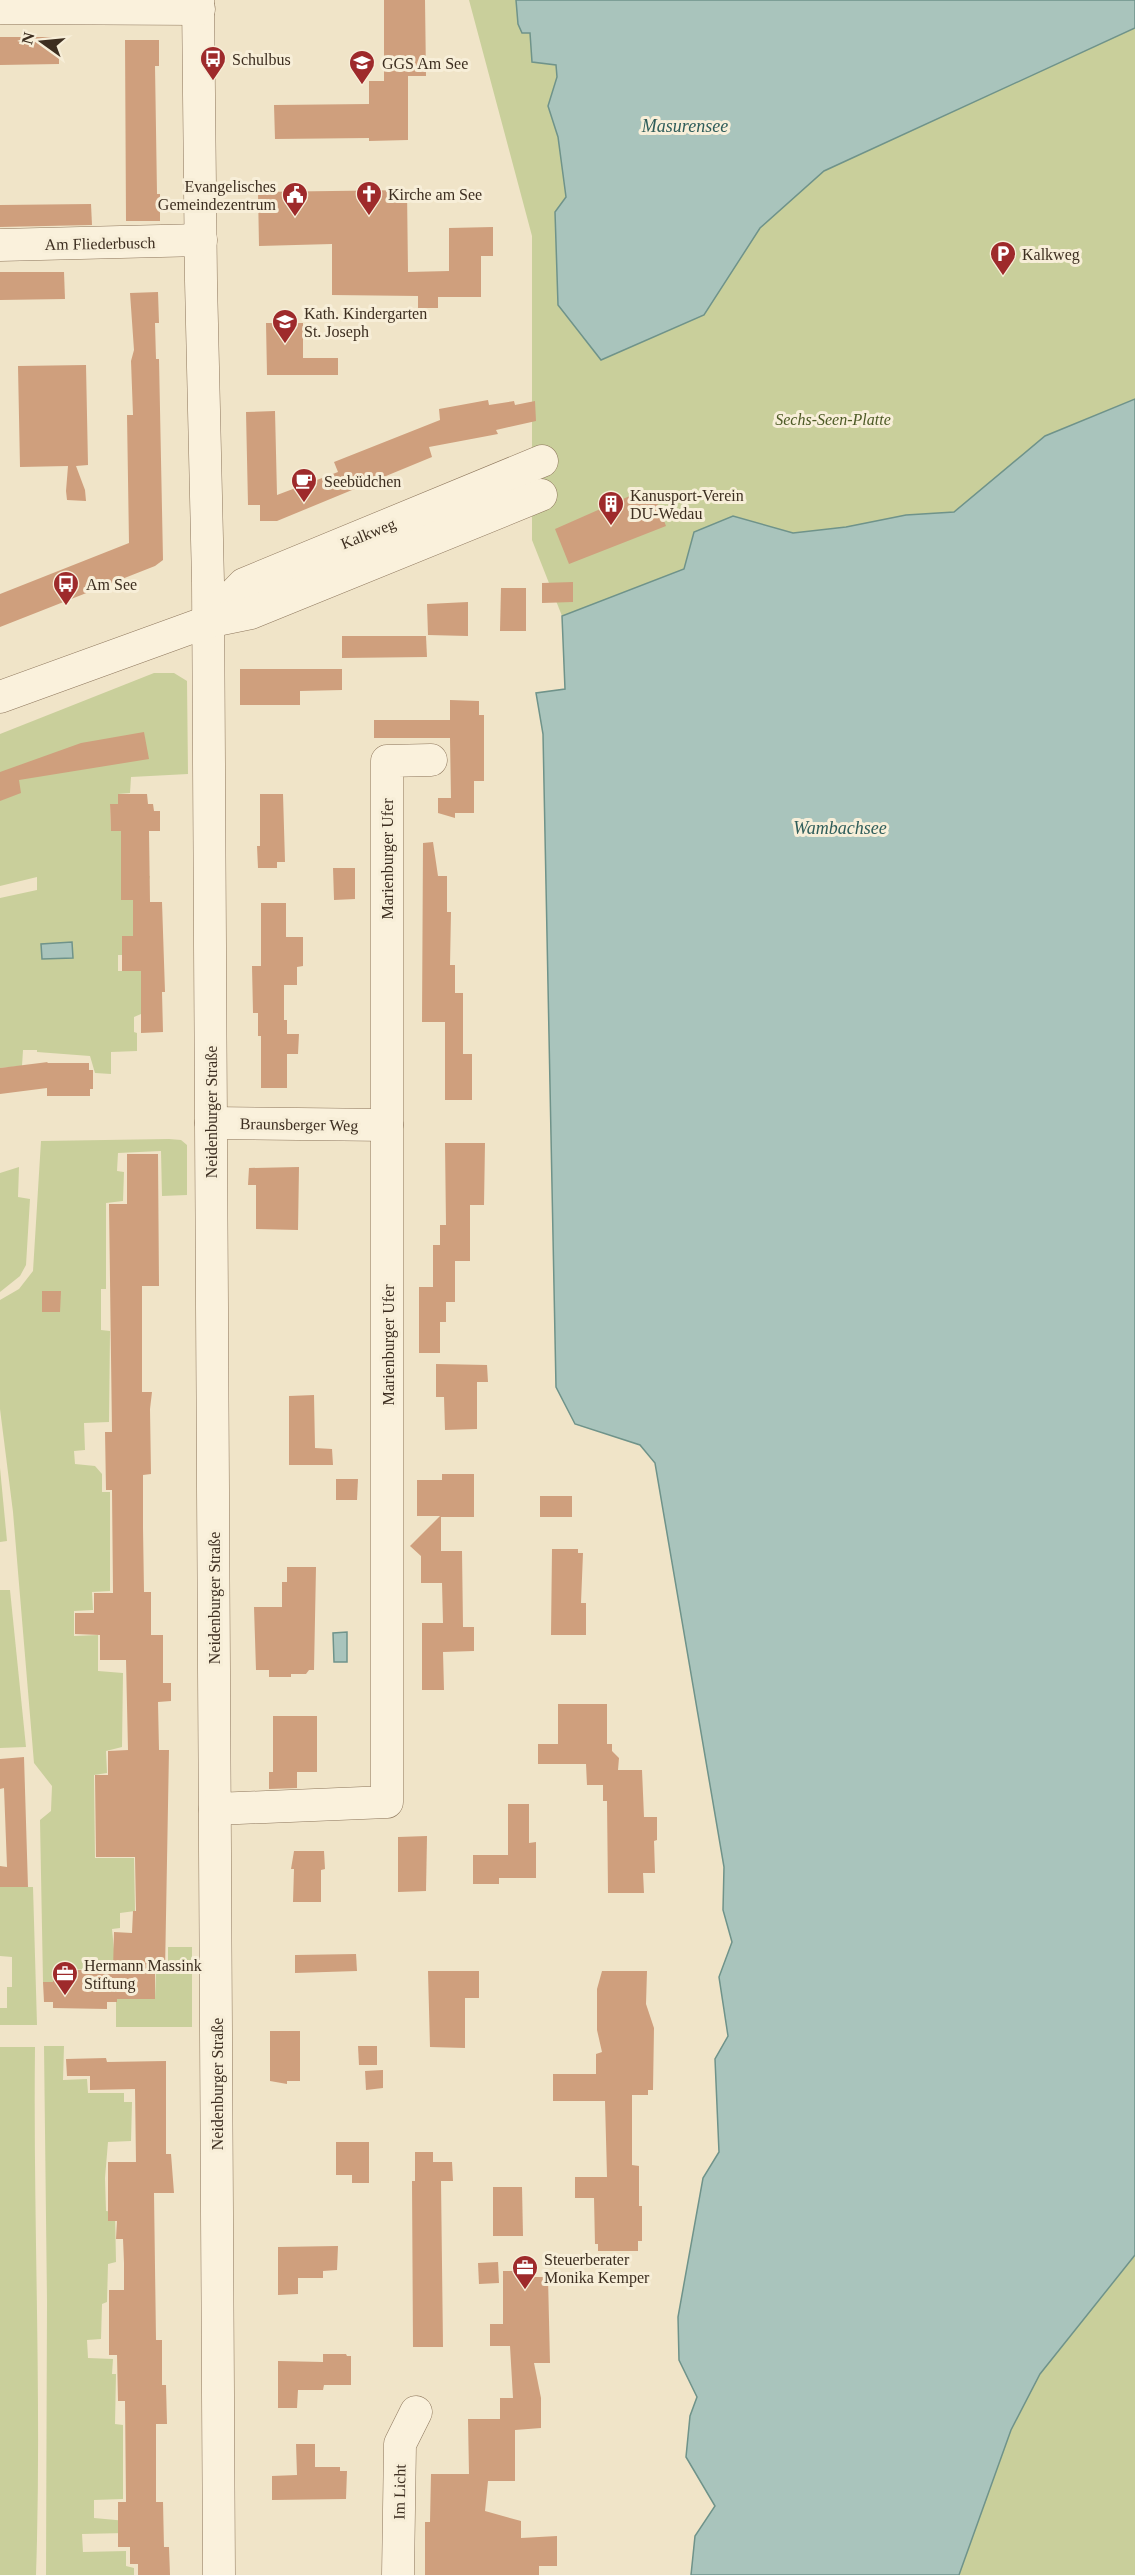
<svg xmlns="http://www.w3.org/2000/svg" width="1135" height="2575" viewBox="0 0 1135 2575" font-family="'Times New Roman',serif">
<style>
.green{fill:#c9cf9b}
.water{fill:#a9c4bc;stroke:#6f938a;stroke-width:1.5}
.building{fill:#cf9f7d}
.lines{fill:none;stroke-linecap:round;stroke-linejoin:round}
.minor-casing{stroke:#8d765c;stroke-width:33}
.minor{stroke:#faf1dc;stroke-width:32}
.labels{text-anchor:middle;stroke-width:6;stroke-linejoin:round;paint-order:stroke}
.poi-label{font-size:16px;fill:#3d2e20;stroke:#f7eed8;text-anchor:start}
.street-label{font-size:16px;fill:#3d2e20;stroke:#f7eed8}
.park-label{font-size:16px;font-style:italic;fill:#4d5a26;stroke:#f7eed8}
.water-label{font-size:18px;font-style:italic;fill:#2f5d5a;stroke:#f7eed8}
</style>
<rect width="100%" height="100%" fill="#f0e4c8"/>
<!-- green -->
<g class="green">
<polygon points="469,0 1135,0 1135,2575 691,2575 695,2536 715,2506 686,2457 690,2416 697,2397 679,2360 678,2317 703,2178 719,2152 715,2059 728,2036 719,1977 732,1942 723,1910 724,1867 655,1463 640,1445 575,1424 556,1387 543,734 536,693 565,689 562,616 532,540 532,236"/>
<polygon points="154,673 174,673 187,681 188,774 131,777 130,793 118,794 118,804 110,805 111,831 123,831 121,875 150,876 147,888 134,889 133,917 136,936 122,955 118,955 118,971 141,971 141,1014 134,1017 134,1032 137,1033 137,1051 111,1052 111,1074 95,1073 90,1056 37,1052 37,1050 23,1050 22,1066 0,1068 0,898 37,890 37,877 0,886 0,734"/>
<polygon points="169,1139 181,1140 187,1145 187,1195 162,1196 161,1151 118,1153 117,1171 124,1172 123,1201 106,1203 106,1289 101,1289 101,1330 110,1331 109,1422 84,1423 85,1450 74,1451 75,1464 95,1466 102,1474 102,1492 110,1492 110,1591 92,1592 93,1610 74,1611 74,1636 98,1635 98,1671 123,1673 122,1747 106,1751 107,1773 94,1775 95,1858 134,1858 135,1911 120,1913 120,1928 112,1929 117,1980 108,1981 107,1969 53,1970 53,1982 43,1982 40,1820 51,1811 52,1786 34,1763 13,1512 0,1409 0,1300 19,1289 33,1271 41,1141"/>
<polygon points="19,1167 18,1197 30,1199 26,1265 20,1276 0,1292 0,1173"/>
<polygon points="0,1468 7,1541 0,1542"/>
<polygon points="0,1590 10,1590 26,1747 0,1748"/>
<polygon points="0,1887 33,1887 37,2025 0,2025 0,2008 7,2008 7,1987 12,1987 12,1957 0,1956"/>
<polygon points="168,1947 192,1947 192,2027 116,2027 116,1998 155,1998 156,1973 168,1973"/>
<polygon points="44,2046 64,2046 63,2080 87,2079 88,2093 124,2093 124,2102 132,2102 131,2141 108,2142 105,2178 106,2211 115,2212 116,2262 108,2264 107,2302 102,2304 101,2339 87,2340 88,2358 113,2359 112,2374 116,2374 115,2424 123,2425 123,2499 94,2500 94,2518 127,2521 125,2533 82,2534 83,2552 126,2551 126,2566 134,2568 134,2575 46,2575 47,2302"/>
<path d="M 0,2047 L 35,2047 C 33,2223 42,2399 36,2575 L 0,2575 Z"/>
</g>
<!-- water -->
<g class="water">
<polygon points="516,0 1135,0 1135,28 824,171 760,228 704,315 601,360 558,305 555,212 566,197 558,137 548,106 557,77 556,65 532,62 530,33 522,33 518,24"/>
<polygon points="1135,399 1135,2255 1040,2374 1011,2430 959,2575 691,2575 695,2536 715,2506 686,2457 690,2416 697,2397 679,2360 678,2317 703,2178 719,2152 715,2059 728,2036 719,1977 732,1942 723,1910 724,1867 655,1463 640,1445 575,1424 556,1387 543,734 536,693 565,689 562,616 684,569 694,532 733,516 793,533 846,527 906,515 954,512 1045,436"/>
<polygon points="72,942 73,958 42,959 41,944"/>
<polygon points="347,1632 347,1662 334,1662 333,1633"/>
</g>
<!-- building -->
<g class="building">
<polygon points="384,0 425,0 426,76 408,76 408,140 369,141 369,138 275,139 274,105 369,104 369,81 384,81"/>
<polygon points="0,37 59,37 59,64 0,65"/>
<polygon points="125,40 159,40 159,66 155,66 157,194 160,194 160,221 126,221"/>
<polygon points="407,190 408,272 449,271 449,228 493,227 493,256 481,256 481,297 438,297 438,308 418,308 418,296 332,295 332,244 259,246 258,192"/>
<polygon points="91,204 92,225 0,227 0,205"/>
<polygon points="0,272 64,272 65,299 0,300"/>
<polygon points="158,292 159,323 155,323 156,359 159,359 163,560 155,566 0,627 0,594 129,543 127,415 133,415 131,361 134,350 130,293"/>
<polygon points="266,323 303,323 303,358 338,358 338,375 267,375"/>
<polygon points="86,365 88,465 76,466 85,490 86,501 67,500 66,491 68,466 20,467 18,366"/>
<polygon points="488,400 489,405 514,401 515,405 535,401 536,421 496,430 498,434 429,447 432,457 277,521 260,521 260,505 248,505 246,412 275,411 277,495 338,472 334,462 440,420 439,409"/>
<polygon points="653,492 666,526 569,564 555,529 632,495 634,500"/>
<polygon points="573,582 573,602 542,603 542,583"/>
<polygon points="501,588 526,588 526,631 500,631"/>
<polygon points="468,602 468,636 428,635 427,604"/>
<polygon points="342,636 426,636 427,657 342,658"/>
<polygon points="240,669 342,669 342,690 300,691 300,705 240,705"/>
<polygon points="450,700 479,701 479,715 484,715 484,781 474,781 474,813 455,813 455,818 438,813 438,798 451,798 450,738 374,738 374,720 450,720"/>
<polygon points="144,732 149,759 19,780 21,793 0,801 0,772 81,743"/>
<polygon points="118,794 147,794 148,804 153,804 154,811 160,811 160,831 149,831 150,902 162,902 165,992 162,992 163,1032 141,1033 141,971 122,971 122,936 133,936 133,900 121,900 121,831 111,831 110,804 118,804"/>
<polygon points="260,794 283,794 285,862 277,862 277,868 258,868 257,846 260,846"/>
<polygon points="433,842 438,876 447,876 447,912 451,912 450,965 455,965 455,993 463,993 463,1054 472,1054 472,1100 445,1100 445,1022 422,1022 423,843"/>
<polygon points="333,868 355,868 355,899 334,900"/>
<polygon points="261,903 286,903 286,937 303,937 303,966 297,967 297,985 284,985 284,1020 287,1020 287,1034 299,1034 298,1054 287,1054 287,1088 261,1088 261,1036 258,1036 258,1013 253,1013 252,966 261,966"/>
<polygon points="48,1062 47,1063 89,1063 89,1070 93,1070 93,1089 90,1089 90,1096 47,1096 47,1088 0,1094 0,1068"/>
<polygon points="445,1143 485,1143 484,1205 470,1205 470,1261 455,1261 455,1302 446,1302 446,1322 440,1322 440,1353 419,1353 419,1287 433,1287 433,1245 440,1245 440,1225 446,1225"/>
<polygon points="127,1154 158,1154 159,1286 142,1286 142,1392 152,1392 150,1409 151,1474 143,1475 143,1528 144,1592 151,1592 151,1635 163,1635 163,1683 171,1683 171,1701 158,1702 159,1750 169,1750 165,1972 155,1972 155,1999 117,1999 117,2002 107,2002 107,2009 53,2008 53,2002 44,2002 43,1982 53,1982 53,1970 113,1970 114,1932 132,1933 133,1911 136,1911 135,1857 96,1857 95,1775 108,1775 108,1751 128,1750 126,1660 100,1660 100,1635 75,1634 75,1613 94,1613 94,1593 113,1593 112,1490 106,1490 105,1432 112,1432 109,1204 127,1204"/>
<polygon points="299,1167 298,1230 256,1229 256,1185 248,1185 249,1168"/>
<polygon points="42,1291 61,1291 60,1312 42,1312"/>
<polygon points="436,1364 487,1365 488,1382 477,1382 477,1429 445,1430 444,1397 436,1397"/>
<polygon points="314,1395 315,1448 332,1449 333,1465 289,1465 289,1396"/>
<polygon points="442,1474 474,1474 474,1517 441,1517 441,1551 462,1551 463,1627 474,1627 474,1651 443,1652 444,1690 422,1690 422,1623 443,1623 442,1583 421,1583 421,1556 410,1546 440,1516 417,1516 417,1480 442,1480"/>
<polygon points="336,1479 358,1479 357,1500 336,1500"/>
<rect x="540" y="1496" width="32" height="21"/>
<polygon points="552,1549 578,1549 578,1553 583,1553 581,1603 586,1603 586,1635 551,1635"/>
<polygon points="287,1567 316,1567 314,1670 309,1670 306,1674 291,1674 291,1677 269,1677 269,1670 256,1670 254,1607 282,1607 282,1582 287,1582"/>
<polygon points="558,1704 607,1704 607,1744 612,1744 612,1751 619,1758 618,1770 642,1770 644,1817 657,1817 657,1840 654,1841 655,1873 643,1873 644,1893 608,1893 607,1801 603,1801 603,1785 587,1785 586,1764 538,1764 538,1744 558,1744"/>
<polygon points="273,1716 317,1716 317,1772 297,1772 297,1788 269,1789 269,1772 273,1772"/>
<polygon points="24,1757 28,1887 0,1887 0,1866 7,1867 4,1788 0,1789 0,1759"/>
<polygon points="508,1804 529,1804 529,1843 536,1842 536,1878 499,1878 499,1884 473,1884 473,1855 508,1855"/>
<polygon points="427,1836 426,1891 398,1892 398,1837"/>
<polygon points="294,1851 324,1851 325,1869 321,1870 321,1902 293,1902 294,1869 291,1869"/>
<polygon points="356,1954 357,1971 295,1973 295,1955"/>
<polygon points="428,1971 479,1971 479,1998 465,1998 465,2048 430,2047"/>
<polygon points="602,1971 647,1971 646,2004 654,2028 653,2090 648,2090 648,2095 632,2095 632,2165 639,2166 639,2206 642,2206 642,2241 638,2241 638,2251 598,2251 598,2244 595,2244 594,2198 575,2198 575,2177 607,2177 605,2101 553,2101 553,2074 596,2074 596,2054 602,2052 597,2030 597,1989"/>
<polygon points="270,2031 300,2031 300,2081 287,2081 287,2084 270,2081"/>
<polygon points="358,2046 377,2046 377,2065 359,2065"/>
<polygon points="106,2058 107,2062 166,2061 166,2154 171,2154 174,2193 154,2193 156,2340 162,2340 162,2385 166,2385 167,2424 156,2424 156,2502 163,2502 164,2547 169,2547 170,2575 138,2575 138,2564 130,2564 130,2547 118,2547 118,2502 126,2502 125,2401 118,2401 117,2355 109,2355 109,2290 124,2290 124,2263 123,2239 116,2239 117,2221 108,2221 108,2162 136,2162 135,2089 90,2090 90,2076 67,2076 66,2059"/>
<polygon points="383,2070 383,2088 366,2090 365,2071"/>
<polygon points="336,2142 369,2142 369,2183 352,2183 352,2175 336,2175"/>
<polygon points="415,2152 433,2152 433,2162 452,2162 453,2181 441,2181 443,2347 413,2347 412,2181 415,2181"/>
<polygon points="493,2187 522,2187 523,2236 493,2236"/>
<polygon points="338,2246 337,2270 323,2271 323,2278 298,2278 298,2294 278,2295 278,2247"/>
<polygon points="498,2262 499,2283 479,2284 478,2263"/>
<polygon points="503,2271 521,2271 520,2277 548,2277 550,2363 534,2363 541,2398 541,2428 515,2430 515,2481 488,2481 485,2511 521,2521 521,2538 557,2536 557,2566 539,2566 539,2575 425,2575 425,2522 430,2522 431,2474 469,2474 468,2419 500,2419 500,2398 513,2398 510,2346 490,2346 490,2324 503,2324"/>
<polygon points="323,2354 346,2354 347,2356 351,2356 351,2385 324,2385 323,2390 298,2390 297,2408 278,2408 278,2361 323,2362"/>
<polygon points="296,2444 315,2444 315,2467 340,2467 340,2471 347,2471 346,2499 272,2500 272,2476 297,2475"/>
</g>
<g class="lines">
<defs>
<g id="minor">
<polyline points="198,0 201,281 208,582 219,2575"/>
<polyline points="0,8 199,9"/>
<polyline points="0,245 201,240"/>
<polyline points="207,622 244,584 542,461"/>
<polyline points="0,697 207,622 251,613 541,495"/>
<polyline points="211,1123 387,1125"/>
<polyline points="215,1809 387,1802 387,761 431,760"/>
<polyline points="398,2575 400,2444 416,2412"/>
</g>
</defs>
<!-- minor casing -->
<use href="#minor" class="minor-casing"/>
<!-- minor -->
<use href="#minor" class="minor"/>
</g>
<!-- icons -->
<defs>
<symbol id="bus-pin" viewBox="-11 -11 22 30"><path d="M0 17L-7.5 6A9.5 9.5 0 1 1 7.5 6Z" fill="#9e2a2b" stroke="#f7eed8"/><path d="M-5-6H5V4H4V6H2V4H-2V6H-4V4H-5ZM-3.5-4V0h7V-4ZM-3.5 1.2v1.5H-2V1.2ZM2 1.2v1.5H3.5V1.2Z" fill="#fff"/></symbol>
<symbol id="school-pin" viewBox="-11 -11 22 30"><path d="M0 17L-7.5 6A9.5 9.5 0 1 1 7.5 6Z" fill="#9e2a2b" stroke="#f7eed8"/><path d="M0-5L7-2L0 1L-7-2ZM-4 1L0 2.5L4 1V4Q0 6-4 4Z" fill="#fff"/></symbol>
<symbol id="church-pin" viewBox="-11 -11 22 30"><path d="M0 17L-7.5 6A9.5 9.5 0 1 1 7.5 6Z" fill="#9e2a2b" stroke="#f7eed8"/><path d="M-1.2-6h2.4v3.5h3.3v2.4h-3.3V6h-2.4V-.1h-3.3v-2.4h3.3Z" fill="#fff"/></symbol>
<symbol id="civic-pin" viewBox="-11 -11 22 30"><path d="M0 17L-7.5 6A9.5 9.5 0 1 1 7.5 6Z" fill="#9e2a2b" stroke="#f7eed8"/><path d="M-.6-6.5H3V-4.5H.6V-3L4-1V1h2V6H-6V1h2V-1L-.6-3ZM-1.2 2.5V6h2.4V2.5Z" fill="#fff"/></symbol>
<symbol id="parking-pin" viewBox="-11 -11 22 30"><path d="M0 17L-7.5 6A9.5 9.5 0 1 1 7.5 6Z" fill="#9e2a2b" stroke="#f7eed8"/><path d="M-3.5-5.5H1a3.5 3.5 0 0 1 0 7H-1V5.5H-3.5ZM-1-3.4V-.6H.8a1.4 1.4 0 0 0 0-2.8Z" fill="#fff"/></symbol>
<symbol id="cafe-pin" viewBox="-11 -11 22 30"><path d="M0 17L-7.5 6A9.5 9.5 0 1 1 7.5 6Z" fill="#9e2a2b" stroke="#f7eed8"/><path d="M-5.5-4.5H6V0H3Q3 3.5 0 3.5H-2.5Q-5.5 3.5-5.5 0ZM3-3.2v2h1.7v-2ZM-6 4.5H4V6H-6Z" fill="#fff"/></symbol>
<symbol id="building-pin" viewBox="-11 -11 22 30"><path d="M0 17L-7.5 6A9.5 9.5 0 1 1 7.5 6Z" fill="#9e2a2b" stroke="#f7eed8"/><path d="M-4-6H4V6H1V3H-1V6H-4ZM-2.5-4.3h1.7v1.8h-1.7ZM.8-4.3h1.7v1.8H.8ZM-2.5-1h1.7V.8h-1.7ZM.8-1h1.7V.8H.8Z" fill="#fff"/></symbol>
<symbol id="office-pin" viewBox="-11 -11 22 30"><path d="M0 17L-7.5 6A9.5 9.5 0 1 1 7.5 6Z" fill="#9e2a2b" stroke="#f7eed8"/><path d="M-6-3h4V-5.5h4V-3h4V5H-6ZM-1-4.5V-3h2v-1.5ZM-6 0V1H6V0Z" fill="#fff"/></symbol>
</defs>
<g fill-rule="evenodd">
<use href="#bus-pin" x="198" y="44" width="30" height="40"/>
<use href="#school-pin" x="347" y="48" width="30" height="40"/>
<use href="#church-pin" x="354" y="179" width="30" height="40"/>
<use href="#civic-pin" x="280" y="180" width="30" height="40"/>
<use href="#parking-pin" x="988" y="239" width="30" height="40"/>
<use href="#school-pin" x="270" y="307" width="30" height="40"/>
<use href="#cafe-pin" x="289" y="466" width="30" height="40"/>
<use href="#building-pin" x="596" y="489" width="30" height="40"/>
<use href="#bus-pin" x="51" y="569" width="30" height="40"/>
<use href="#office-pin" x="50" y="1959" width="30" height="40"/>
<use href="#office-pin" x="510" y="2253" width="30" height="40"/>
</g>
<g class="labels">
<!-- poi labels -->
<g class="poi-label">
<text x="232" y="65">Schulbus</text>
<text x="382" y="69">GGS Am See</text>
<text x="276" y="192" text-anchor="end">Evangelisches<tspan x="276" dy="18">Gemeindezentrum</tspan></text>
<text x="388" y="200">Kirche am See</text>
<text x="1022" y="260">Kalkweg</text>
<text x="304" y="319">Kath. Kindergarten<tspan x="304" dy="18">St. Joseph</tspan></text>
<text x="324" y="487">Seebüdchen</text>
<text x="630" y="501">Kanusport-Verein<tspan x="630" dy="18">DU-Wedau</tspan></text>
<text x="86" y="590">Am See</text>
<text x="84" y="1971">Hermann Massink<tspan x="84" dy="18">Stiftung</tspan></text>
<text x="544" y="2265">Steuerberater<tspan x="544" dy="18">Monika Kemper</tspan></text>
</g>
<!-- street labels -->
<g class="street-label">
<text transform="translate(100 243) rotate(-1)" y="6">Am Fliederbusch</text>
<text transform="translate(368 533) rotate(-22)" y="6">Kalkweg</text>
<text transform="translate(387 859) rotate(-90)" y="6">Marienburger Ufer</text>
<text transform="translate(211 1112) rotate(-90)" y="6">Neidenburger Straße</text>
<text transform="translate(299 1124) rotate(1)" y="6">Braunsberger Weg</text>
<text transform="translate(388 1345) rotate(-90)" y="6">Marienburger Ufer</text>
<text transform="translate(214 1598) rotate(-90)" y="6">Neidenburger Straße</text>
<text transform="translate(217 2084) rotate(-90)" y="6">Neidenburger Straße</text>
<text transform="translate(399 2492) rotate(-89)" y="6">Im Licht</text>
</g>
<!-- park labels -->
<g class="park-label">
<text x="833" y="425">Sechs-Seen-Platte</text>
</g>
<!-- water labels -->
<g class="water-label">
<text x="685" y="132">Masurensee</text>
<text x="840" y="834">Wambachsee</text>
</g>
</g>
<!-- north arrow -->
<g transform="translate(42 42) rotate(285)" stroke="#f7eed8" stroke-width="4.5" paint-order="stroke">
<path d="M0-4.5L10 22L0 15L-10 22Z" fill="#3d2e20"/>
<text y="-9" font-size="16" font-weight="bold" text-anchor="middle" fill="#3d2e20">N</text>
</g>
</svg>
